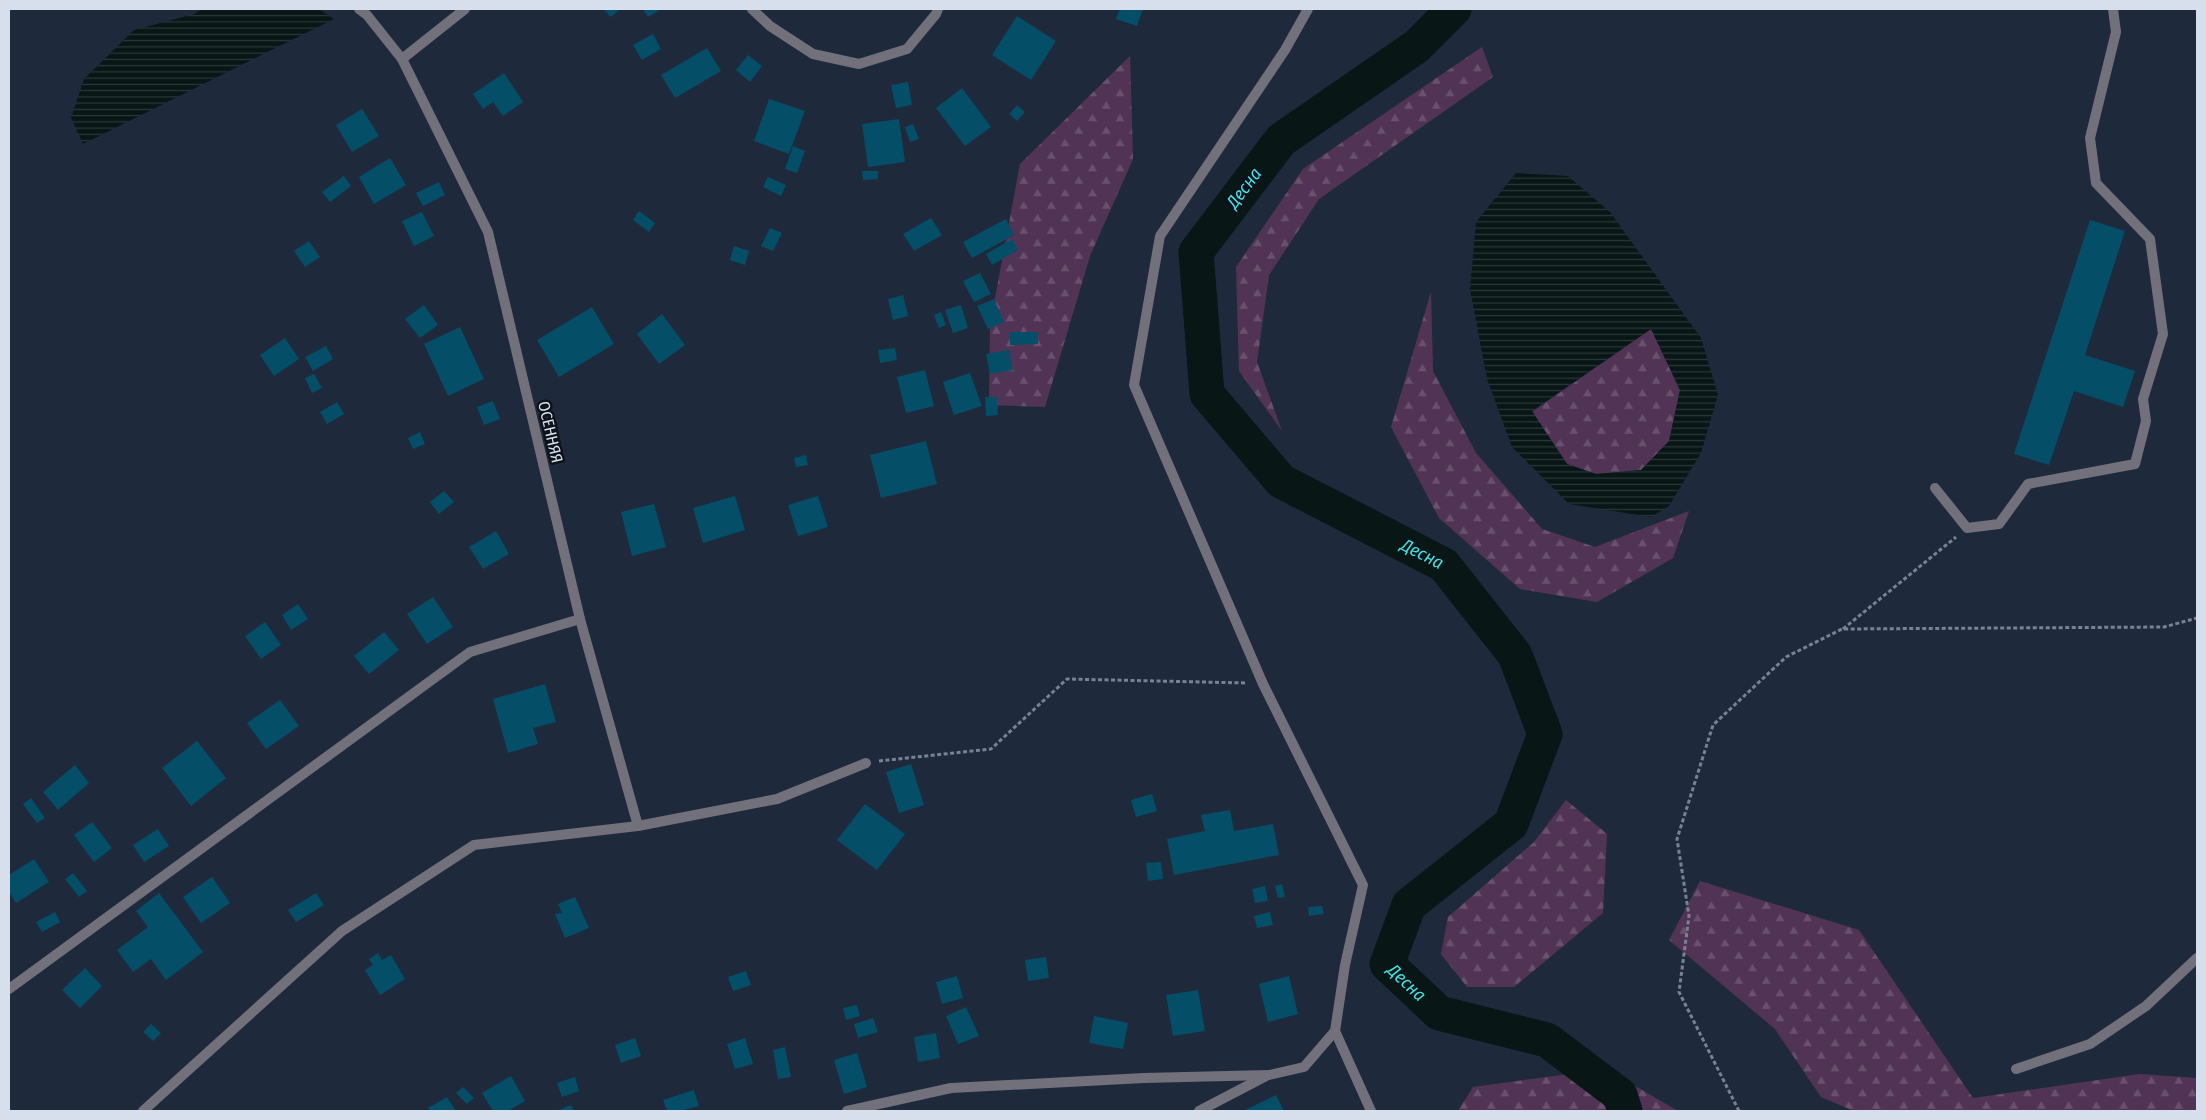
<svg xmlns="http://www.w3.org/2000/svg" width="2206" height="1120" viewBox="0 0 2206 1120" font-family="'Fira Sans Condensed',sans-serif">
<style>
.forest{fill:url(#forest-firs)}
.water{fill:url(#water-rules);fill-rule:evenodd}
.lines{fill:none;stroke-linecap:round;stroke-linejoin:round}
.river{stroke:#081616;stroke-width:35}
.building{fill:#044e67}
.path{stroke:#798292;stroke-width:3;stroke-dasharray:4 2.5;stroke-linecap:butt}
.lane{stroke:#72707b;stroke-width:10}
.street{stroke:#72707b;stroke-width:10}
.labels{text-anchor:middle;stroke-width:5;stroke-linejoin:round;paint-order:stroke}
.street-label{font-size:16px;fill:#d8dfec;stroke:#0d121b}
.water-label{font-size:18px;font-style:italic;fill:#45dfe2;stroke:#0d121b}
</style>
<defs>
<pattern id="forest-firs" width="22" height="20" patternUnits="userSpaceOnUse" patternTransform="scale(1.25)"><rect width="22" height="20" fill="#513455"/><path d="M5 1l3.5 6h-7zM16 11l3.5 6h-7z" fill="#69516e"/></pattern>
<pattern id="water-rules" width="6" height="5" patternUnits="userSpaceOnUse" patternTransform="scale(1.25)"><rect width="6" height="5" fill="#081616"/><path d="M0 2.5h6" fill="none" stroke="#2b3738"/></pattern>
</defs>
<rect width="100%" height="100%" fill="#1e2a3c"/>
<!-- forest -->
<g class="forest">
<polygon points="1482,47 1493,77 1319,199 1269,275 1257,362 1282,431 1239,371 1236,267 1303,169"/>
<polygon points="1130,56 1133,159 1090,256 1045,407 989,405 990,325 1020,164"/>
<polygon points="1431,292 1433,371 1476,453 1542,529 1595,547 1689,511 1673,558 1597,602 1520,589 1439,518 1391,427"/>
<polygon points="1651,329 1680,390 1669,441 1641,470 1596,474 1567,464 1532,412"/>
<polygon points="1566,800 1607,834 1603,913 1514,987 1467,987 1441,954 1448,917 1534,842"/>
<polygon points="1700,881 1859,930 1973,1098 2140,1074 2197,1078 2197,1111 1854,1111 1821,1097 1775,1029 1669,940"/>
<polygon points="1606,1069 1678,1111 1458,1111 1473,1087"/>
</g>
<!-- water -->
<g class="water">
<polygon points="202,9 319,9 334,19 83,144 71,118 84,79 134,30 194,14"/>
<path d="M 1516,173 L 1568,176 L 1610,212 L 1701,338 L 1718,395 L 1701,453 L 1669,506 L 1651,517 L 1569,504 L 1512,447 L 1487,379 L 1470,289 L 1476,222 ZM 1651,329 L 1680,390 L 1669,441 L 1641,470 L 1596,474 L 1567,464 L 1532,411 Z"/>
</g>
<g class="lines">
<!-- river -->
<path class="river" id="s1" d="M 1454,9 L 1417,46 L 1281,140 L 1196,252 L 1207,394 L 1281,481 L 1444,565 L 1515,655 L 1545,734 L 1511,824 L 1409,905 L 1387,964 L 1439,1013 L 1547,1040 L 1620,1095 L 1625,1111"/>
</g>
<!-- building -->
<g class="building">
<polygon points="603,9 620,9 611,17"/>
<polygon points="643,9 661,9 648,17"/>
<polygon points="1120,9 1143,9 1137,26 1116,19"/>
<polygon points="1017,16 1056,41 1031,80 992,55"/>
<polygon points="653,34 661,49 642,60 633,45"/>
<polygon points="707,48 721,71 675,98 661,75"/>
<polygon points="748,55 762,66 750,82 736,70"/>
<polygon points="504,73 523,102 503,116 493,102 483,109 473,94"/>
<polygon points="908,82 912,105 896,108 891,85"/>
<polygon points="962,88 991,127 965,146 936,108"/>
<polygon points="769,99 805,111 789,154 754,141"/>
<polygon points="1017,105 1025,112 1017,121 1009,114"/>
<polygon points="362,109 379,136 352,152 336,125"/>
<polygon points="899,119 905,162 868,167 862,124"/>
<polygon points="913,124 919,139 910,142 905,127"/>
<polygon points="793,146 805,151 797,173 785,169"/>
<polygon points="390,158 406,185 374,204 359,177"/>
<polygon points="862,171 878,171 878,179 863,180"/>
<polygon points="344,176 351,186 330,202 322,192"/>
<polygon points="768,177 786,185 781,196 763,187"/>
<polygon points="439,182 445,195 423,206 416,193"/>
<polygon points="639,211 655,223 649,232 633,220"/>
<polygon points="422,212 434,236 414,246 402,221"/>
<polygon points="931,218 942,235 914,251 903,234"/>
<polygon points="1006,219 1014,235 972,258 963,242"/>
<polygon points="2090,220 2125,231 2085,355 2135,371 2123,407 2074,391 2049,465 2014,454"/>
<polygon points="770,228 782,233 773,251 761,246"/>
<polygon points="1012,239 1018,250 992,265 986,254"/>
<polygon points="309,241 320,257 305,267 294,251"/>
<polygon points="734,246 749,251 745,265 730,260"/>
<polygon points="980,273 991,294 974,302 963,281"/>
<polygon points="903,295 908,316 893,320 888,299"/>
<polygon points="994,299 1004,322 988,329 977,306"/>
<polygon points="424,305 438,325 420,338 405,319"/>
<polygon points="961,305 968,328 953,333 945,310"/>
<polygon points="592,307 614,344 559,377 537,340"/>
<polygon points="941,312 946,325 939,328 934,315"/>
<polygon points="662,314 685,345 659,364 637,334"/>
<polygon points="460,327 484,379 448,396 424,344"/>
<polygon points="1010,332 1038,332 1038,344 1010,345"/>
<polygon points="285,338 299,359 274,376 260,355"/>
<polygon points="326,346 333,359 313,371 305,357"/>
<polygon points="895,348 897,360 880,363 878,350"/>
<polygon points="1009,350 1013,370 990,374 986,354"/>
<polygon points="925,370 934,406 906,413 897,377"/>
<polygon points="970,373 982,406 954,415 943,382"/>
<polygon points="314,374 322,388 312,393 305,378"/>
<polygon points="985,397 997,397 998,415 986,416"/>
<polygon points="493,401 500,419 484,425 477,407"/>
<polygon points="337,402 344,414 327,424 320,412"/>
<polygon points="420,432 425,444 413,449 408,438"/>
<polygon points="926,441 937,484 881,498 870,455"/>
<polygon points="806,455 808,465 796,467 794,458"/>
<polygon points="444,491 454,502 439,514 430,502"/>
<polygon points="735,496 745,530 703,543 693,508"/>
<polygon points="818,496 828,527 798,536 788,505"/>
<polygon points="654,504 666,547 632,556 621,512"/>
<polygon points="496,531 509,554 483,569 469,547"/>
<polygon points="433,597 453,627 427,644 407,614"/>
<polygon points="298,604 308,619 291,630 282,615"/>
<polygon points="265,622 281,645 261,659 245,636"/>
<polygon points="384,632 399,650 369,674 354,656"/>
<polygon points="545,684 556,722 533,728 538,744 508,753 493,699"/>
<polygon points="280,700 299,726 266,749 247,723"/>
<polygon points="197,741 226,778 191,806 162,768"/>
<polygon points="911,764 924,805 899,813 886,772"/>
<polygon points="75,765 89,783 58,810 43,792"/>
<polygon points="1152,794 1157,811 1136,817 1131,800"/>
<polygon points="31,798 45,818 37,823 23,804"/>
<polygon points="865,804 905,834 877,870 837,840"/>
<polygon points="1230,810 1234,831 1273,824 1279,855 1174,875 1167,839 1205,831 1201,815"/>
<polygon points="92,822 112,848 94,862 74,835"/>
<polygon points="158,829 169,846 144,862 133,845"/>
<polygon points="34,859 49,882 16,903 9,892 9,875"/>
<polygon points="1161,862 1163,879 1148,881 1146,863"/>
<polygon points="73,873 87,891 79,897 65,879"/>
<polygon points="212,877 230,903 201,923 183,897"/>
<polygon points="1282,884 1285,897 1278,898 1275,886"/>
<polygon points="1265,886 1268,901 1255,903 1252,889"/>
<polygon points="159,893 203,952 166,980 151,959 133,972 117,950 148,927 136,911"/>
<polygon points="316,893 324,905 296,922 288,910"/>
<polygon points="575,897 589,928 565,938 555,914 562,913 558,904"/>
<polygon points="1322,906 1324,914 1309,916 1308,907"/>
<polygon points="55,912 60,922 42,932 36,922"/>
<polygon points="1270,912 1273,925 1257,928 1254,916"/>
<polygon points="378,953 382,960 391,955 405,979 380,995 365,970 373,965 369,959"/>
<polygon points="1046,957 1049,978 1028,981 1025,960"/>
<polygon points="85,968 102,986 80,1008 62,990"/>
<polygon points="746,971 751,985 733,991 728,977"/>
<polygon points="957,976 963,998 942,1004 936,982"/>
<polygon points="1289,976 1298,1014 1268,1022 1259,984"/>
<polygon points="1198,990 1205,1031 1173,1036 1166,995"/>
<polygon points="857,1005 860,1016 846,1020 843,1008"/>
<polygon points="966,1007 979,1036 958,1044 946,1016"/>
<polygon points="1094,1016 1128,1023 1123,1049 1089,1043"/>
<polygon points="873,1018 878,1032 858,1038 854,1024"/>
<polygon points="151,1024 161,1033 153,1041 143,1032"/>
<polygon points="936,1033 940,1058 918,1062 914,1037"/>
<polygon points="635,1038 641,1056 621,1063 615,1045"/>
<polygon points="745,1038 753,1064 735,1069 727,1044"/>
<polygon points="785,1047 791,1077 778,1079 773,1050"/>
<polygon points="857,1053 867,1087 844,1094 834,1060"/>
<polygon points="511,1076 525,1101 508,1111 493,1111 482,1093"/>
<polygon points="575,1077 579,1091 562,1097 557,1083"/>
<polygon points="463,1087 474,1098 467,1104 456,1093"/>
<polygon points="694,1090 699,1106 680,1111 667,1111 663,1100"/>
<polygon points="1276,1095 1284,1111 1243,1111"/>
<polygon points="447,1097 456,1111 430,1111 428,1108"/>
<polygon points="571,1105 574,1111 557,1111"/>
</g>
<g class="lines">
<!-- path -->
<g class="path">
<polyline points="1843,629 1956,537"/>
<polyline points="879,761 991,749 1067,679 1247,683"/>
<polyline points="1739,1111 1679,992 1689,916 1677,839 1713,725 1786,657 1842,629 2164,627 2197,618"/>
</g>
<!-- lane -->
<g class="lane">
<polyline points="752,9 770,26 813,54 859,64 907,49 936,14 938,9"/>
<polyline points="402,59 465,9"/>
<polyline points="1935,488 1967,528 1999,524 2028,484 2135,464 2146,421 2143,399 2163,334 2150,239 2096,183 2090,138 2116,32 2113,9"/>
<polyline points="9,989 470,652 580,619"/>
<polyline points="1335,1031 1371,1111"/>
<polyline points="2016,1069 2090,1044 2146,1006 2197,958"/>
<polyline points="143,1111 342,931 474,845 638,826 777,799 866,763"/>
<polyline points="847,1111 951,1088 1144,1078 1269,1075 1304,1067 1335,1031 1345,965 1363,885 1263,684 1134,385 1160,236 1285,50 1308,9"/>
<polyline points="1199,1111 1266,1076"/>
</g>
<!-- street -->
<polyline class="street" points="359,9 367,15 402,59 488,232 580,619 638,826"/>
</g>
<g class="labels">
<!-- street labels -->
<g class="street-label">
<text transform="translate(551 432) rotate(77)" y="6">ОСЕННЯЯ</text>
</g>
<!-- water labels -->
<g class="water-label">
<text transform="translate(1244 188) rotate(-53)" y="6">Десна</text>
<text dy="6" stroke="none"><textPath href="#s1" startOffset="774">Десна</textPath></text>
<text dy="6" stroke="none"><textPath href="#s1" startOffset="1314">Десна</textPath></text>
</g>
</g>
<!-- border -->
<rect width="2206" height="1120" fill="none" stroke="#d8dfec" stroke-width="20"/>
</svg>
